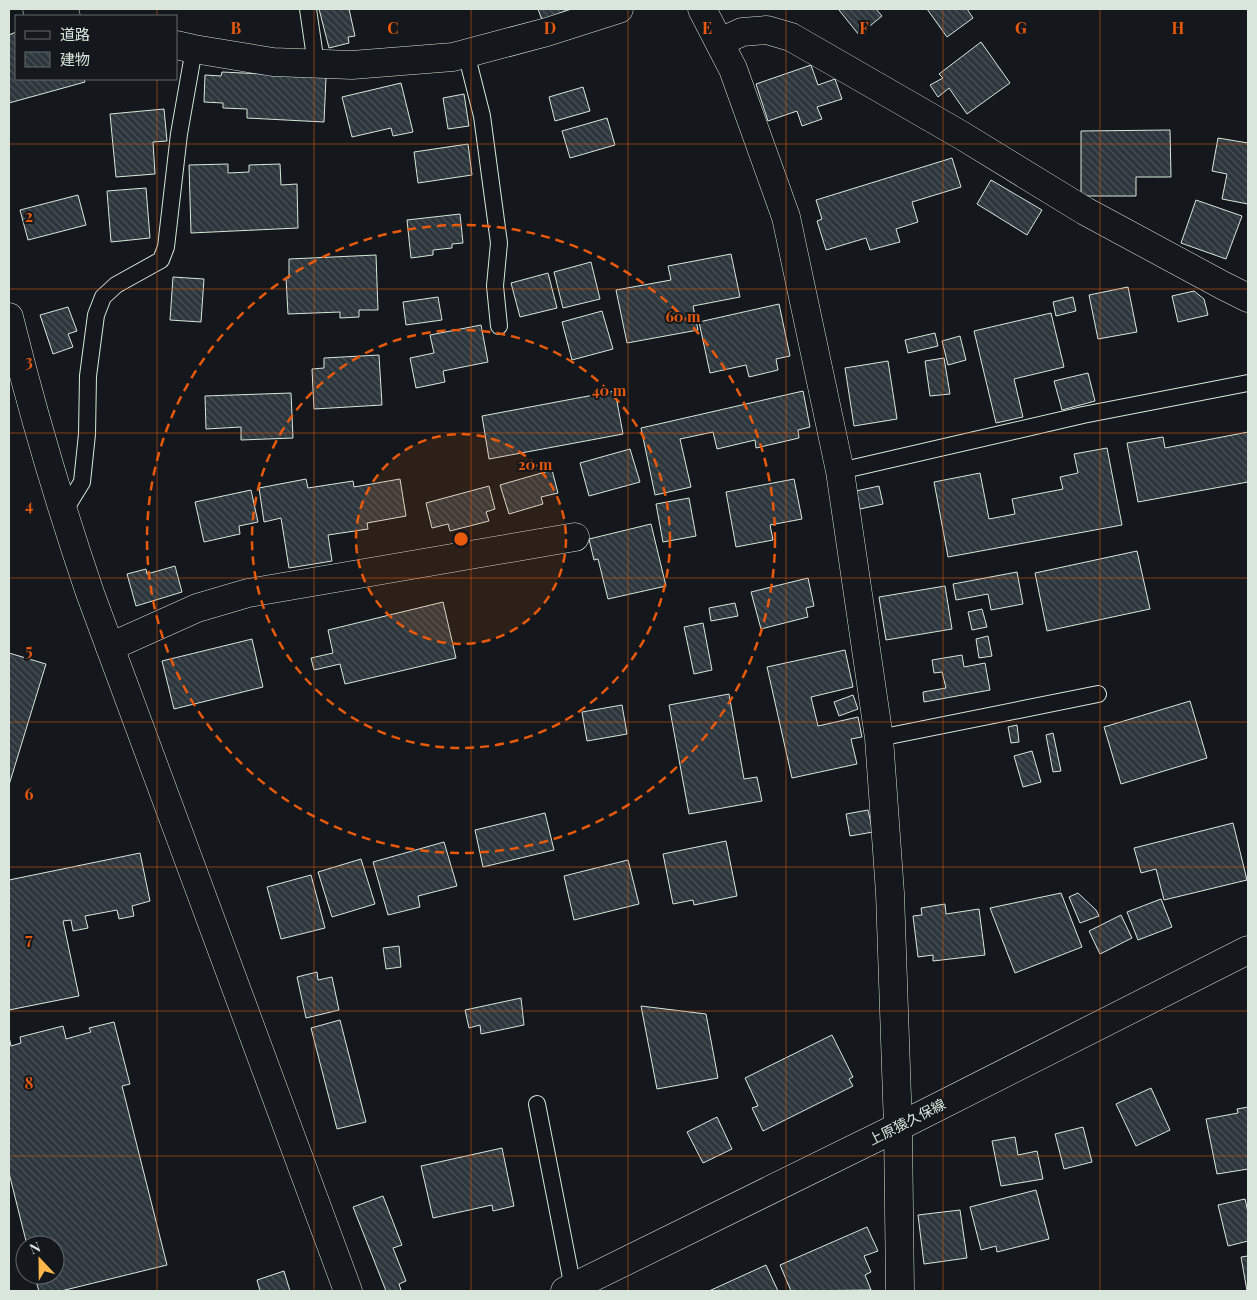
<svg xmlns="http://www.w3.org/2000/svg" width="1257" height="1300" viewBox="0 0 1257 1300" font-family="'Playfair Display','Noto Sans JP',serif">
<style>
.building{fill:url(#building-back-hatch);stroke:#d8e6dc}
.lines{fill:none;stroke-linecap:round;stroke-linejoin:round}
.service-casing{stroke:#d8e6dc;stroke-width:18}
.minor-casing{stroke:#d8e6dc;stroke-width:29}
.tertiary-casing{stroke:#d8e6dc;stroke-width:29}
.secondary-casing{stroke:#d8e6dc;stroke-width:29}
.service{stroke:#14181c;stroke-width:16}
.minor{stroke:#14181c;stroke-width:28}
.tertiary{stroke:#14181c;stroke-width:28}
.secondary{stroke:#14181c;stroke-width:28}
.grid{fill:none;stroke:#e8590c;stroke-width:1;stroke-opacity:0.55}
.ring{fill:none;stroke:#e8590c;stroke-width:2.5;stroke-dasharray:9 6}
.labels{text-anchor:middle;stroke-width:4;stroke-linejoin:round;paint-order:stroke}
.street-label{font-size:14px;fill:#d8e6dc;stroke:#14181c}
.grid-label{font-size:16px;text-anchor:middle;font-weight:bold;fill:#e8590c;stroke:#14181c;stroke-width:4;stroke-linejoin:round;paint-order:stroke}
.centre{fill:#e8590c;stroke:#14181c;stroke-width:2.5}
.ring-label{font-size:15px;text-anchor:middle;font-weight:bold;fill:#e8590c;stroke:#14181c;stroke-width:4;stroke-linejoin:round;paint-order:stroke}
</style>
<defs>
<pattern id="building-back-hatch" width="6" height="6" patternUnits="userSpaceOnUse" patternTransform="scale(1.25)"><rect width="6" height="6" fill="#2c363c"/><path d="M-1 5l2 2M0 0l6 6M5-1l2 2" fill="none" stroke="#4a5358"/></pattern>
</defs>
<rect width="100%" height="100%" fill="#14181c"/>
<!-- building -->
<g class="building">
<polygon points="319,9 349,9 355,36 348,37 349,43 329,48"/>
<polygon points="538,9 570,9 542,20"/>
<polygon points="841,9 876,9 882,16 859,35 839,10"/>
<polygon points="927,9 967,9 973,18 947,37"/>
<polygon points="16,32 16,79 84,79 85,82 9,103 9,35"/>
<polygon points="981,42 1010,83 967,114 949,88 938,97 930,85 943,78 939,74"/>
<polygon points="811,65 818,85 835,79 842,99 817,107 822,119 802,126 797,111 768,121 756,84"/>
<polygon points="222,72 326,77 324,122 247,118 247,109 223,108 223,103 204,102 205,75 221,76"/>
<polygon points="401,83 413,132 393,136 391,128 352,137 342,97"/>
<polygon points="583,87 590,111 555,121 549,97"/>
<polygon points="464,94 469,126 448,129 443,98"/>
<polygon points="164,109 167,141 153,142 155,174 116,177 110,114"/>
<polygon points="607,118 615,145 570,158 562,131"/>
<polygon points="1170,130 1171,177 1136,177 1136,196 1081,196 1081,131"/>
<polygon points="1218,138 1248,143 1248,204 1222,199 1227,174 1212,171"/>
<polygon points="468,144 472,175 418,183 414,152"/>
<polygon points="952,158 961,187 912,202 918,222 896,229 900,242 870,250 866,238 826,250 817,221 822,219 816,200"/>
<polygon points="228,164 228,173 249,172 249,165 280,164 281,185 297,184 298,228 191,233 189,165"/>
<polygon points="991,180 1042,210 1027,235 977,204"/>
<polygon points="146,188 150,238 111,242 107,191"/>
<polygon points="78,195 86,225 28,240 20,210"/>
<polygon points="1196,200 1242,216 1226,259 1181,243"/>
<polygon points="460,214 463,243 452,244 452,248 433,250 433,255 411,258 407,220"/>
<polygon points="731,254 740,297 693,306 698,330 627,343 616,290 671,280 668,266"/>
<polygon points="376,255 378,310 359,310 359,317 340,318 340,312 288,314 286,278 289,278 289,259"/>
<polygon points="591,262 600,299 563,308 554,272"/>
<polygon points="548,273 557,308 520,317 511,283"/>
<polygon points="173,277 204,279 201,322 170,320"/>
<polygon points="1128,287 1137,332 1098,339 1089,295"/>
<polygon points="1194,291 1204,299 1208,315 1178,322 1172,296"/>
<polygon points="438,297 442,320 406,325 403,302"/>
<polygon points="1073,297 1076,311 1056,316 1053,302"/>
<polygon points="779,304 790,356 776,359 778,370 749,377 746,365 710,373 699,322"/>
<polygon points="68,307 77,331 68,334 73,347 53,354 40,315"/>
<polygon points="602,311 613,349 572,360 562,322"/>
<polygon points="1051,313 1064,367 1014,379 1023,417 996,423 974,331"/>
<polygon points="481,325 488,362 443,371 445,382 416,388 410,358 434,353 430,335"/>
<polygon points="935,333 938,346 908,353 905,340"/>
<polygon points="960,336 966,360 948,365 942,341"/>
<polygon points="379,355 382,405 314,409 312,369 324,368 324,358"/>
<polygon points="944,358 950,394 930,396 925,361"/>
<polygon points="888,361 897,419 854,426 845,368"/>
<polygon points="1088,373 1095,401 1062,410 1054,381"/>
<polygon points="615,391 623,434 489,459 482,416"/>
<polygon points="803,391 810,427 798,430 799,438 756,448 755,440 717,449 713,432 680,439 691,487 655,495 641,428"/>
<polygon points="291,393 293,438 241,440 241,427 206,429 205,396"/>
<polygon points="1248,432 1248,482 1138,502 1127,443 1163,437 1165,448"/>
<polygon points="1107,448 1122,525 948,557 934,482 980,473 989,519 1015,514 1012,499 1063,489 1060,477 1078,473 1074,454"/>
<polygon points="630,449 640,482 589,496 580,463"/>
<polygon points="552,470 558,493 541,497 543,504 509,514 500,485"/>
<polygon points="306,479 308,488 353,481 354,487 400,479 406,516 367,523 368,529 328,535 332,561 289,568 281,518 264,522 259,488"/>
<polygon points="794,479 802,519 770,525 773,540 736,547 726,492"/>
<polygon points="489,486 495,509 486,512 489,521 450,531 448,524 432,528 426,503"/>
<polygon points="879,486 883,504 860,509 856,491"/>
<polygon points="251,490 258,522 239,526 240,534 204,542 195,502"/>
<polygon points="689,498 696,536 663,542 656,504"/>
<polygon points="651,524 666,586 608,599 598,559 594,560 589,539"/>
<polygon points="1137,551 1150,609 1047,631 1035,573"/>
<polygon points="175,566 182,592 136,606 127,574 146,569 147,574"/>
<polygon points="1017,572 1023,604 991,610 988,594 956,600 953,584"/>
<polygon points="808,578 814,606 806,608 808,617 761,629 751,592"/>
<polygon points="945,586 952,629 886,640 879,597"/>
<polygon points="443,602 456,658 345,684 340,664 314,670 311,658 333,653 328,630"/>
<polygon points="735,603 738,616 711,621 709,608"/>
<polygon points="982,609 987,627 972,630 968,612"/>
<polygon points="703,623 712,670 694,674 684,627"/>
<polygon points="988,636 992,656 979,658 976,639"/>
<polygon points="252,639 263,687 174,709 162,661"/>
<polygon points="845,650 853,687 811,697 818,726 858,717 862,737 851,739 857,764 792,778 767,667"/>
<polygon points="9,653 46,664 9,785"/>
<polygon points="962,655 964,667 985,663 990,690 924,702 923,692 946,688 942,672 934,673 932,660"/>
<polygon points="729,694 744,779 757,777 762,801 689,814 669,705"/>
<polygon points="853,695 858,709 839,716 834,702"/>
<polygon points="1190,701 1207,758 1121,784 1104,727"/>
<polygon points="622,705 627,734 587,741 582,712"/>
<polygon points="1017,725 1019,742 1011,743 1008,727"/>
<polygon points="1053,733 1061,771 1053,772 1046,735"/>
<polygon points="1032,751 1041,782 1023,787 1014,756"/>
<polygon points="868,810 873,832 850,836 846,814"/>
<polygon points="545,813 554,850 483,867 475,830"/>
<polygon points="1233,823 1247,880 1164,900 1156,869 1141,873 1134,848"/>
<polygon points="726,841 737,896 694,905 693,900 673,904 663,854"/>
<polygon points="444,842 457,886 418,896 420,907 388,915 373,862"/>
<polygon points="140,853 150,901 132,906 134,916 119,919 117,910 85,916 88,928 73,931 71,920 63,921 79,996 9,1010 9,880"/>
<polygon points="361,859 375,904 332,917 318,872"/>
<polygon points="628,860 639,904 574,920 564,876"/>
<polygon points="311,875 325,928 281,939 267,887"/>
<polygon points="1061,893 1082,947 1015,973 990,908"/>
<polygon points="1078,893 1096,910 1099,916 1080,923 1069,897"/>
<polygon points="1161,899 1172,927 1138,940 1127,912"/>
<polygon points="945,904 946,914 979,909 985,955 933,961 933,955 918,957 913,916 922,915 921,908"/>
<polygon points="1121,915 1132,938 1100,954 1089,931"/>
<polygon points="399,946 401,967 386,969 383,948"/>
<polygon points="317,972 318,980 332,977 339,1010 306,1018 297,977"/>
<polygon points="521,998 524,1025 481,1034 480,1025 469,1028 465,1010"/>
<polygon points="641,1006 706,1014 718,1078 657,1089"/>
<polygon points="340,1020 366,1122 337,1129 311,1028"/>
<polygon points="114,1022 130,1084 122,1086 167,1265 61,1291 39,1291 34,1275 55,1275 55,1245 27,1245 9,1173 9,1037 11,1046 21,1043 20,1037 63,1026 66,1039 91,1032 89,1028"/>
<polygon points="832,1035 853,1077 849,1079 853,1086 763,1131 752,1108 758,1106 745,1078"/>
<polygon points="1151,1088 1170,1130 1136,1146 1116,1104"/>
<polygon points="1248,1107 1248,1169 1217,1174 1206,1119 1238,1113 1237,1109"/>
<polygon points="717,1117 732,1149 703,1163 687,1132"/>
<polygon points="1083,1127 1092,1162 1064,1169 1055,1134"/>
<polygon points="1015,1137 1018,1155 1037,1151 1043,1179 1001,1186 992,1141"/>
<polygon points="502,1148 514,1206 493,1211 492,1205 433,1218 421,1166"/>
<polygon points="1036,1190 1049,1239 997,1252 996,1246 981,1250 970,1207"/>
<polygon points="383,1196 402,1245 393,1248 406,1281 399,1284 401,1290 398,1291 386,1291 353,1207"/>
<polygon points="1245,1199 1248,1212 1248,1241 1228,1246 1218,1205"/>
<polygon points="960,1210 967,1258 924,1264 918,1215"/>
<polygon points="867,1227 878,1251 864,1256 871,1272 865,1275 871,1290 791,1291 780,1265"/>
<polygon points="1248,1256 1248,1291 1247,1291 1241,1257"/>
<polygon points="766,1265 778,1291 709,1291"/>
<polygon points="284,1271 290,1291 260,1291 257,1280"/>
</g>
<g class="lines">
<defs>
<g id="service">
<polyline points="308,9 316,64"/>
<polyline points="466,53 482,116 499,243 495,286 499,326"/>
<polyline points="840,471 1083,415 1248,383"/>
<polyline points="63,513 82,482 87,434 88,376 96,315 103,297 116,285 161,260 166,247 179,134 194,49"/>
<polyline points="879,738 1098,694"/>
<polyline points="537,1104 573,1288"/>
</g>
<g id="minor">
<polyline points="37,9 66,16"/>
<polyline points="702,9 733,69 786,217 840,471 879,738 890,893 898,1127 900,1291"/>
<polyline points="720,42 742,32 767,30 791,37 961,135 1085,211 1222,285 1248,298"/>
<polyline points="176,45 194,49 273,62 352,65 453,57 547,32 619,9"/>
<polyline points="110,647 197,608 248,593 575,537"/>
</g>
<path id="tertiary" d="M 9,317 C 32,410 59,502 90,593 L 348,1291"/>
<polyline id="secondary" points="565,1291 898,1127 1248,950"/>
</defs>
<!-- service casing -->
<use href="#service" class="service-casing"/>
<!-- minor casing -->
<use href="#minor" class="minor-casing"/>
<!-- tertiary casing -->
<use href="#tertiary" class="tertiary-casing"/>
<!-- secondary casing -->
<use href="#secondary" class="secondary-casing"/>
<!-- service -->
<use href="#service" class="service"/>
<!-- minor -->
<use href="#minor" class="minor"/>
<!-- tertiary -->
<use href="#tertiary" class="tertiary"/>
<!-- secondary -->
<use href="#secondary" class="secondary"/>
</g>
<!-- grid -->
<path class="grid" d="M 157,9 L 157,16M 314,9 L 314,1291M 471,9 L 471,1291M 628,9 L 628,1291M 786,9 L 786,1291M 943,9 L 943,1291M 1100,9 L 1100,1291M 157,79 L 157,1291M 9,144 L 1248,144M 9,289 L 1248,289M 9,433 L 1248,433M 9,578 L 1248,578M 9,722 L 1248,722M 9,867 L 1248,867M 9,1011 L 1248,1011M 9,1156 L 1248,1156"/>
<!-- distance rings -->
<circle cx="461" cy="539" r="105" fill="#e8590c" fill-opacity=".12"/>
<g class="ring">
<circle cx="461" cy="539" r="105"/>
<circle cx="461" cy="539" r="209"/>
<circle cx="461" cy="539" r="314"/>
</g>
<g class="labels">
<!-- street labels -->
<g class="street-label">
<text transform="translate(907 1122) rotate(-27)" y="5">上原猿久保線</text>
</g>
</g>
<g class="grid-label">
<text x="236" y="34">B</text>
<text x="393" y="34">C</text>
<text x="550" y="34">D</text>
<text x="707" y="34">E</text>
<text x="864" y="34">F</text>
<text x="1021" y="34">G</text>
<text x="1178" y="34">H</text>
<text x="29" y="222">2</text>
<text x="29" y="367">3</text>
<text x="29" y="511">4</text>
<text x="29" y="656">5</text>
<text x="29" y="800">6</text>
<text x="29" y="945">7</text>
<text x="29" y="1089">8</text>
</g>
<circle cx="461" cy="539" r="8" class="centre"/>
<g class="ring-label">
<text x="683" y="322">60 m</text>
<text x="609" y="396">40 m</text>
<text x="535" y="470">20 m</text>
</g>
<!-- border -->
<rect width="1257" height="1300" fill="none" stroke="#d8e6dc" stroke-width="20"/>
<!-- legend -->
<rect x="15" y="15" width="162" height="65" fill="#14181c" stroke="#626a69"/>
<rect x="25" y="31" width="25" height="8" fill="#14181c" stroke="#626a69"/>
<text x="60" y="40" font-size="15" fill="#d8e6dc">道路</text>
<rect x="25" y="52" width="25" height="15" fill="url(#building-back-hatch)" stroke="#626a69"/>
<text x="60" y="65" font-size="15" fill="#d8e6dc">建物</text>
<!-- north arrow -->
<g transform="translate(40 1260) rotate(338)"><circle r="24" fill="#14181c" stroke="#626a69"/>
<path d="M0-4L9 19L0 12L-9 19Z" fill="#ffb74d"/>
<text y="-8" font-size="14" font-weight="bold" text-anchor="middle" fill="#d8e6dc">N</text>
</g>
</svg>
